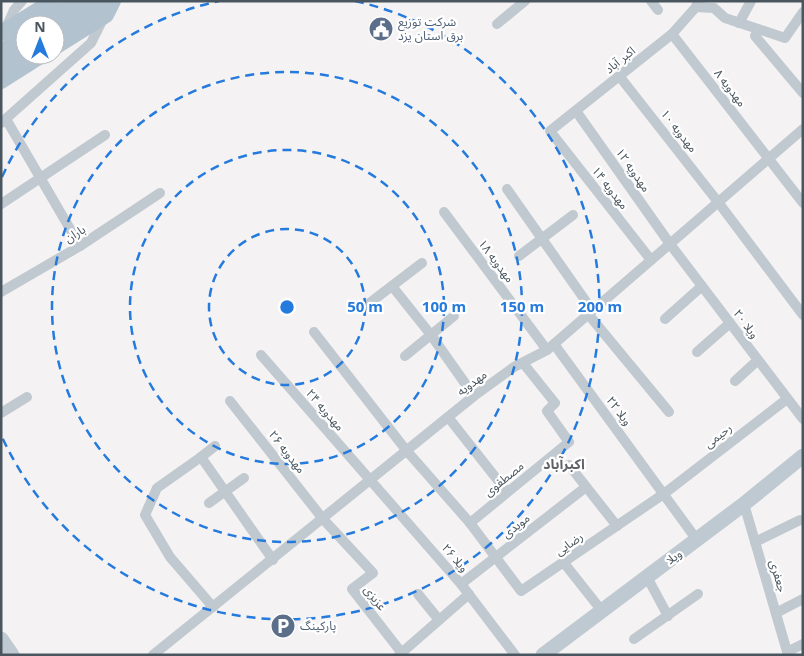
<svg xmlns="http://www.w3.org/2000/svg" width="804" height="656" viewBox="0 0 804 656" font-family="'Noto Sans','Noto Sans Arabic',sans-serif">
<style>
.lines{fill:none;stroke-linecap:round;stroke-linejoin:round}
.street{stroke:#c1c9d0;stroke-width:10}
.secondary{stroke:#bfc9d2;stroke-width:15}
.primary{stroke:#b3c2cf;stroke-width:16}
.ring{fill:none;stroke:#247add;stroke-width:2.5;stroke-dasharray:9 6}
.labels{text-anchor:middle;stroke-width:4.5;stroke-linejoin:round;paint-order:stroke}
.service-label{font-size:12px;fill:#4e5e75;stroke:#fff;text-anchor:start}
.street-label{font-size:12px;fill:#4a565f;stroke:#fff}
.neighbourhood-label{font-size:14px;font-weight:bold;fill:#5f6267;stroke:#fff}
.centre{fill:#247add;stroke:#fff;stroke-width:2.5}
.ring-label{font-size:15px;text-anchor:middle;font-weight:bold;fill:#247add;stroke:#fff;stroke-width:4.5;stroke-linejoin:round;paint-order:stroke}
</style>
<rect width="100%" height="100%" fill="#f4f2f2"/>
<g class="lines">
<!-- street -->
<g class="street">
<polyline points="651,1 658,10"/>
<polyline points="696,7 714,8 725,18 785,38 803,12"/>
<polyline points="739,23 751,1"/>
<polyline points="497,24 525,1"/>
<polyline points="5,30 14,10 22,1"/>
<polyline points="758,30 755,36 803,93"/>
<polyline points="672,34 803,203"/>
<polyline points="620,77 718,202 803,315"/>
<polyline points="576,111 670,244 803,419"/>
<polyline points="6,119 80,246"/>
<polyline points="1,123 91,43 103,19"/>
<polyline points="507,189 592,310"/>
<polyline points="1,204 105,135"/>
<polyline points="444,212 547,350"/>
<polyline points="519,256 573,215"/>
<polyline points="651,260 550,131 672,34 696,7 698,1"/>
<polyline points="392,286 431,335 474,396"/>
<polyline points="1,292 80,246 160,193"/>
<polyline points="367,305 422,263"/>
<polyline points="588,314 669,412"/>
<polyline points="665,319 702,286"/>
<polyline points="314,332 406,450 470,523 521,591 665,493 787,399"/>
<polyline points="554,344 697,540"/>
<polyline points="697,352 730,323"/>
<polyline points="261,355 461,584 515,655"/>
<polyline points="405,356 454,316"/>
<polyline points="735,381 758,360"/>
<polyline points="230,401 323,519 373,573 352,589 401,652"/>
<polyline points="1,413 27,397"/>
<polyline points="448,417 507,492"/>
<polyline points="201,457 215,446"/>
<polyline points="569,465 617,526"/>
<polyline points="209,503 244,478"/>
<polyline points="744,504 788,655"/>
<polyline points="470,523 569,442 547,411 555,403 523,363"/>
<polyline points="755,542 800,520"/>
<polyline points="564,563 602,611"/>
<polyline points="647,577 668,616"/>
<polyline points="461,584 586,487"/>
<polyline points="418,594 439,620"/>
<polyline points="213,607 170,557 145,515 157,488 201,457 273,560"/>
<polyline points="776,613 803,599"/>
<polyline points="634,639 698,594"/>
<polyline points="787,652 803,644"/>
<polyline points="153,655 474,396 514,367 547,350 803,129"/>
<polyline points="399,655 469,594"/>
</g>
<!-- secondary -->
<g class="secondary">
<polyline points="1,639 12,655"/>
<polyline points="543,655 744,504 803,456"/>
</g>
<!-- primary -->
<g class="primary">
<polyline points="42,25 78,1"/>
<polyline points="55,31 102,1"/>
<polyline points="1,33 53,1"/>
<polyline points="55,47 106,15 113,1"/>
<polyline points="1,52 25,36"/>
<polyline points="1,65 25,50"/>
<polyline points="1,81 42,55"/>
</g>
</g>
<!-- distance rings -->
<g class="ring">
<circle cx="287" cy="307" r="78"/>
<circle cx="287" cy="307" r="157"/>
<circle cx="287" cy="307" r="235"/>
<path d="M2 177A313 313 0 0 1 219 1M355 1A313 313 0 1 1 2 437"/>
</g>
<!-- icons -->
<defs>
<symbol id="civic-disc" viewBox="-11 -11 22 22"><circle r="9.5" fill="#5c6f8a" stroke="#fff"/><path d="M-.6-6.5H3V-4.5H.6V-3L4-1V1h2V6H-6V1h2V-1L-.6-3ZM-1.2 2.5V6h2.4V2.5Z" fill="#fff"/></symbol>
<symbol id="parking-disc" viewBox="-11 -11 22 22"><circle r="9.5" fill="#5c6f8a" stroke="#fff"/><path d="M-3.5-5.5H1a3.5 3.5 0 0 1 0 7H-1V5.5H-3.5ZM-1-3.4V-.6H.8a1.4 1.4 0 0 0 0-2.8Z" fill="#fff"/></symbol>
</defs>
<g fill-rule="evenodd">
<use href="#civic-disc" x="367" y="15" width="28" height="28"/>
<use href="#parking-disc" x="269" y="612" width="28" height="28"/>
</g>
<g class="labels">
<!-- service labels -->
<g class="service-label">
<text x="398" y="26">شرکت توزیع<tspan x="398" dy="14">برق استان یزد</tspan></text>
<text x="300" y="630">پارکینگ</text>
</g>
<!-- street labels -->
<g class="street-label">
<text transform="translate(620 60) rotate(-39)" y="4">اکبر آباد</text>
<text transform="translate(730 88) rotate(52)" y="4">مهدویه ۸</text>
<text transform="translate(679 131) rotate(52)" y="4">مهدویه ۱۰</text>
<text transform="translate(633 170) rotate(55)" y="4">مهدویه ۱۲</text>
<text transform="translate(610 188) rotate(52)" y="4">مهدویه ۱۴</text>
<text transform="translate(75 234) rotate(-32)" y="4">باران</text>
<text transform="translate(496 261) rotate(53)" y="4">مهدویه ۱۸</text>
<text transform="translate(746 324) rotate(53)" y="4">ویلا ۲۰</text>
<text transform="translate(472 383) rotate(-37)" y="4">مهدویه</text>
<text transform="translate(325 410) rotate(49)" y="4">مهدویه ۲۴</text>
<text transform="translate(619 411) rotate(53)" y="4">ویلا ۲۲</text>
<text transform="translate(718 436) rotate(-38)" y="4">رحیمی</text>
<text transform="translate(287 452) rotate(52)" y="4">مهدویه ۲۶</text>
<text transform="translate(504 479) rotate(-39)" y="4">مصطفوی</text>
<text transform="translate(516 526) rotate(-38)" y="4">مویدی</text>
<text transform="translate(569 544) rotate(-35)" y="4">رضایی</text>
<text transform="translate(674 557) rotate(-37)" y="4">ویلا</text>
<text transform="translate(455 558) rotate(49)" y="4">ویلا ۲۶</text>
<text transform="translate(778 576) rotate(74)" y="4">جعفری</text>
<text transform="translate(375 598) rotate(52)" y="4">عزیزی</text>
</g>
<!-- neighbourhood labels -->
<g class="neighbourhood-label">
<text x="564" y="469">اکبرآباد</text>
</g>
</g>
<circle cx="287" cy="307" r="8" class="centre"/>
<g class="ring-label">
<text x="365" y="312">50 m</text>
<text x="444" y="312">100 m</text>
<text x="522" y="312">150 m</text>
<text x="600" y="312">200 m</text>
</g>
<!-- border -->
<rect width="804" height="656" fill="none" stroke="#4a565f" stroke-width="5"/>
<!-- north arrow -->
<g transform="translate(40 40)"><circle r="24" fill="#ffffff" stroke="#b7bbbf"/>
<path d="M0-4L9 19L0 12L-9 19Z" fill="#247add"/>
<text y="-8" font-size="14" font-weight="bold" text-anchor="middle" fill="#4a565f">N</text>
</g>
</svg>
